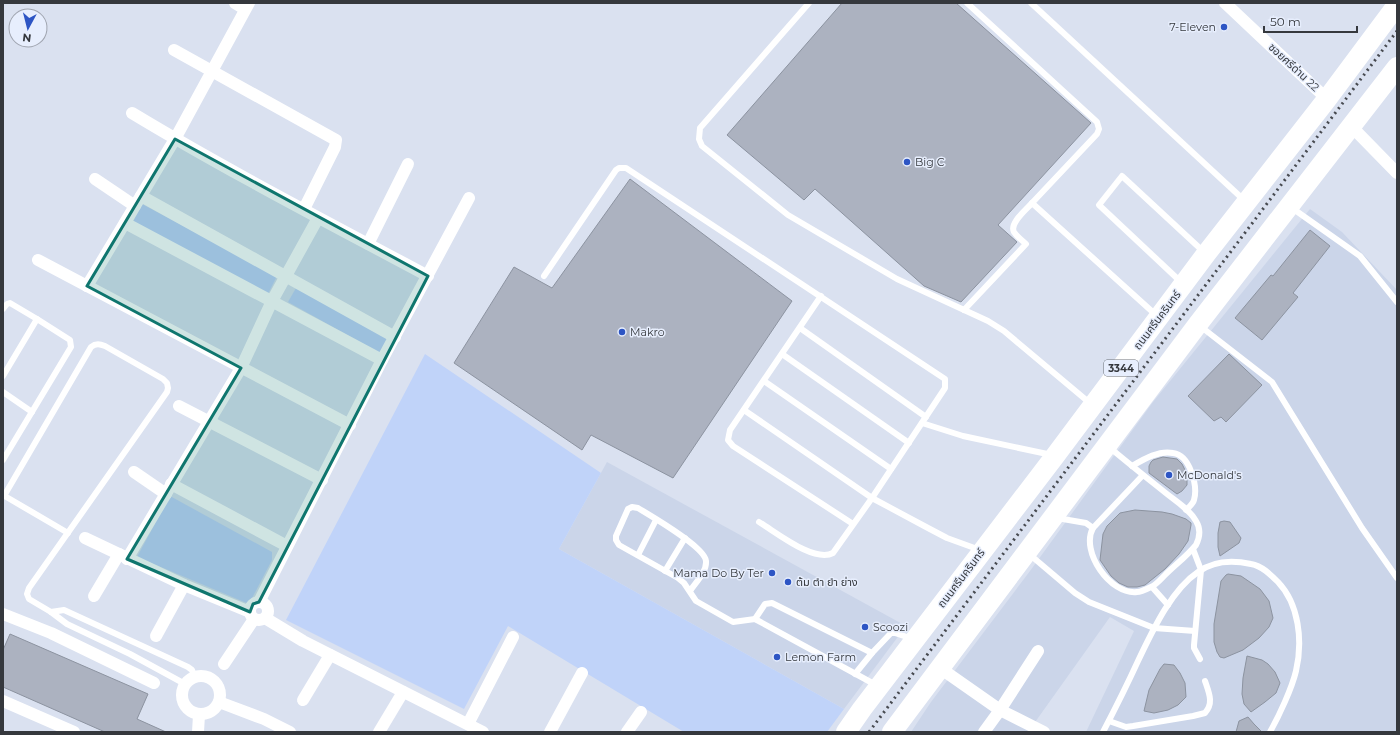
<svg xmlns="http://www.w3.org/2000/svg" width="1400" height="735" viewBox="0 0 1400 735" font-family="Montserrat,'Noto Sans Thai',sans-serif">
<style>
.built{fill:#cbd5e9}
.green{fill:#c0d3f9}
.building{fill:#acb2c0;stroke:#8c93a0}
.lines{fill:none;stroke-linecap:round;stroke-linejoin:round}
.service{stroke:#fff;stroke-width:6}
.minor{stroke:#fff;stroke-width:12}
.primary{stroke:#fff;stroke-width:20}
.rail{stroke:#474a50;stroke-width:3;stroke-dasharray:2 4;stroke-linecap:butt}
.marked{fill:#0f766e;fill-opacity:0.2;stroke:#0f766e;stroke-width:3;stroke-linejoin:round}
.poi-dot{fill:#2d55c4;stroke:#e7eefd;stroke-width:1.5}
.labels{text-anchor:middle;stroke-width:3;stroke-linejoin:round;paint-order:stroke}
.shield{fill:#e7eefd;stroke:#6a6f77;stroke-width:1}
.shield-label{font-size:10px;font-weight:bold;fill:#35383d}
.poi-label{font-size:11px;fill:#35383d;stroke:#e7eefd;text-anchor:start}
.street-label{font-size:11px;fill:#35383d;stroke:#e7eefd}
</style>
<rect width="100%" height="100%" fill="#dae1f0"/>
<!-- built -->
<g class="built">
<polygon points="1310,209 1342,232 1397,290 1397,732 1086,732 1134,631 1110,617 1028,732 911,732 931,702 1030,571 1153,402"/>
<polygon points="607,462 906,626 844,709 559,549"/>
</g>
<!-- green -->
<g class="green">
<polygon points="142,204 277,276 268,294 133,222"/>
<polygon points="296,288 388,339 380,353 288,302"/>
<polygon points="425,354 601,473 559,549 844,709 827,732 684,732 508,626 464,709 286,620"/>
<polygon points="170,496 272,552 272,560 249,604 137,557"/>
</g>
<!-- building -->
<g class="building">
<polygon points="842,3 956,3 1091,123 998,225 1017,242 961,302 924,286 815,189 804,200 727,135"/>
<polygon points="630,179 792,301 673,478 591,435 582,450 454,363 514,267 552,288"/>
<polygon points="1310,230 1330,246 1293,293 1298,297 1262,340 1235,318 1271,275 1273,276"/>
<polygon points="1229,354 1262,385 1226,422 1221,417 1214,421 1188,396"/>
<polygon points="1163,457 1177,459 1182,464 1186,472 1187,477 1187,485 1182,491 1177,494 1149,473 1149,466 1151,462 1153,460"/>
<polygon points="1135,510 1162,512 1172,514 1186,519 1191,523 1191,525 1188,541 1179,554 1165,569 1145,585 1137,587 1128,587 1119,583 1111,576 1100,560 1103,534 1107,526 1120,513"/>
<polygon points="1224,521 1230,522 1241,538 1239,543 1220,556 1218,547 1218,533 1220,522"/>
<polygon points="1228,574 1241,576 1260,589 1269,601 1273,618 1269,627 1259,638 1243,650 1224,658 1220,657 1217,652 1214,642 1214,624 1221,581 1226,575"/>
<polygon points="10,634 148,694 137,719 166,732 105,732 3,687 3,650"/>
<polygon points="1247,656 1262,660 1268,664 1275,672 1280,683 1276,693 1265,702 1251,712 1244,704 1242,694 1243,678"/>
<polygon points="1164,664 1174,665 1180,673 1185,683 1186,697 1178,705 1168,710 1154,713 1144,711 1149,690 1160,669"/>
<polygon points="1248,717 1254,724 1262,732 1236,732 1239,721"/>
</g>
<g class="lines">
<!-- service -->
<g class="service">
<polyline points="809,3 700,128 699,139 702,146 788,215 897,279 988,321 1004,331 1091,404"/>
<polyline points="967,3 1097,122 1099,129 1097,134 1032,203 1156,315"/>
<polyline points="1031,3 1244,200"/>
<polyline points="1292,208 1360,256 1397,302"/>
<path d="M 544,276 L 616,170 L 619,168 L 626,168 L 945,379 L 945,388 L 872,498 L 833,553 C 814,563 776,532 759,522"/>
<polyline points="1181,282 1099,205 1122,176 1205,253"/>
<polyline points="821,296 730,430 728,440 733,446 853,524"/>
<polyline points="3,309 7,304 10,303 37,319"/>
<path d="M 964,310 L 1026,244 C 1022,240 1017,237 1014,232 C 1009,223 1027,209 1032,203"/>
<polyline points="1200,326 1272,382 1362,528 1397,578"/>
<polyline points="800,328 926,417"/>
<polyline points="782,354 909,443"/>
<polyline points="3,376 37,319 70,340 71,347 3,460"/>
<polyline points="764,381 891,469"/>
<polyline points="3,392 32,412"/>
<polyline points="744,410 872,498 928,528 947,538 980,550"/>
<polyline points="922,423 963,436 1052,455"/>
<path d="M 1109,447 C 1128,463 1147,478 1167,494 C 1177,502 1190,510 1196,521 C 1201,529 1200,537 1196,545 C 1187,556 1175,565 1165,575 C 1161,579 1156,585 1151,587 C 1147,589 1141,592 1137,592 C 1110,595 1080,551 1093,528 L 1143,475"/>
<path d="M 1132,466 C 1144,459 1159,450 1173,453 C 1190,455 1198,486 1194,500 C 1193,504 1189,507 1186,510"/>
<polyline points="3,495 68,533"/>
<path d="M 4,496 L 91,347 C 96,343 100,344 105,346 L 163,379 L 167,383 L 168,388 L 167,392 L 29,588 L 27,594 L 29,599 L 51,612 L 67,624 L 130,654 L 185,684"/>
<polyline points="1057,518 1086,523 1093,528"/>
<polyline points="1193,549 1201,570 1194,645 1194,648 1200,659"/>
<polyline points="1029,554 1075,593 1089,602 1154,628 1195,631"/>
<polyline points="638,555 656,520"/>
<polyline points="665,571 685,538"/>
<polyline points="1152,587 1168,605"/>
<path d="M 690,591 C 695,583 707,572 706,561 C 705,547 651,516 638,508 L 632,507 L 628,509 L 616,536 L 616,540 L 619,545 L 678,578 L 684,583 L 696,601 L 733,622 L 755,619 L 876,685"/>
<polyline points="51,612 64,610 188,667 192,670 193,673 201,676"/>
<polyline points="755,619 765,604 772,603 872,653 891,633 895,633 913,639"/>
<polyline points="855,674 872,653"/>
<path d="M 1109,721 L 1126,727 L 1133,726 L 1193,716 L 1205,713 C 1214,703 1209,693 1205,681"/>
<path d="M 1103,732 C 1115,709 1127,685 1138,661 C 1152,632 1171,590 1198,572 C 1213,561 1233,560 1251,564 C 1262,566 1270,574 1278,582 C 1299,604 1303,641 1296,671 C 1292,688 1279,716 1270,732"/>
</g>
<!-- minor -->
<g class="minor">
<polyline points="235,3 245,9"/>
<polyline points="1225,3 1327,99"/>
<polyline points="174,50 336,140 335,147 304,209"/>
<path d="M 132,113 C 228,171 329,223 428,276"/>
<polyline points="1352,127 1397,173"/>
<polyline points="95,179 135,206"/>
<polyline points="141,196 395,337"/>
<polyline points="125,223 382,360"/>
<polyline points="368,244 408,164"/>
<polyline points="38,260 350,425"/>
<polyline points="87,286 175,139 249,3"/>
<polyline points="179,406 322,480"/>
<polyline points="134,472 166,494"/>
<polyline points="171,484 287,546"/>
<polyline points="85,538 184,585 250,612"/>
<polyline points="127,559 241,368 272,301 318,218"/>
<polyline points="94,596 119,554"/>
<polyline points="259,602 382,360 469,198"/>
<circle cx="259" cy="611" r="9"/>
<polyline points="3,614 51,633 154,683"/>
<polyline points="265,618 303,641 483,732"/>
<polyline points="156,636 184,585"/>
<polyline points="224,664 254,619"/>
<polyline points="940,668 1000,710 1044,732"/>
<circle cx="201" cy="695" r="19"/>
<polyline points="303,700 330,655"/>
<polyline points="3,701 74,732"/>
<polyline points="219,702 264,719 290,732"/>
<polyline points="468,724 513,637"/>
<polyline points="198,732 199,715"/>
<polyline points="379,732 403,692"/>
<polyline points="550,732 582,673"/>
<polyline points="627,732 641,712"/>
<polyline points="984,732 1000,710 1038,651"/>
</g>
<!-- primary -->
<g class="primary">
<polyline points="846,732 862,709 1055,456 1206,254 1327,99 1397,5"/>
<polyline points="892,732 1198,324 1397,67"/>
</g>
<!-- rail -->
<polyline class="rail" points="869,732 1397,31"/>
</g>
<!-- marked area -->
<path class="marked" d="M 175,139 L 428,276 L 259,602 L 253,604 L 250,612 L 127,559 L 241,368 L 87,286 Z"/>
<!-- markers -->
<g class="poi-dot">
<circle cx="1224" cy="27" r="4"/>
<circle cx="907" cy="162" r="4"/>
<circle cx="622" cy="332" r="4"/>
<circle cx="1169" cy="475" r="4"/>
<circle cx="772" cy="573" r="4"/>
<circle cx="788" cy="582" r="4"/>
<circle cx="865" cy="627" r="4"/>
<circle cx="777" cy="657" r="4"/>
</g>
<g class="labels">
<!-- shield labels -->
<rect class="shield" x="1104" y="360" width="34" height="16" rx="3"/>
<g class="shield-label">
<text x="1121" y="372">3344</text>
</g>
<!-- poi labels -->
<g class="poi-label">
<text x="1216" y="31" text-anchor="end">7-Eleven</text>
<text x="915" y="166">Big C</text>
<text x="630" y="336">Makro</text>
<text x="1177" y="479">McDonald's</text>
<text x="764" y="577" text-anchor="end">Mama Do By Ter</text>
<text x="796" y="586">ต้ม ตำ ยำ ย่าง</text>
<text x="873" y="631">Scoozi</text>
<text x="785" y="661">Lemon Farm</text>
</g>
<!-- street labels -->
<g class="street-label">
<text transform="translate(1294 67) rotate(43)" y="4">ซอยศรีด่าน 22</text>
<text transform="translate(1157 320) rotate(-53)" y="4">ถนนศรีนครินทร์</text>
<text transform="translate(961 578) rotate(-53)" y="4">ถนนศรีนครินทร์</text>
</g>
</g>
<!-- border -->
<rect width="1400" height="735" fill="none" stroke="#35383d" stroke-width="8"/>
<!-- north arrow -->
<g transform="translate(28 28) rotate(187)"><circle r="19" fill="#e7eefd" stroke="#a0a5b0"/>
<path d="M0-3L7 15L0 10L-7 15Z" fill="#2d55c4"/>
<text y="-6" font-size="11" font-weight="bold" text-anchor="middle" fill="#35383d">N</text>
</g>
<!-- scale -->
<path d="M1264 26v6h93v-6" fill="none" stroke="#35383d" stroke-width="2"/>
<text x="1270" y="26" font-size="12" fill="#35383d" stroke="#e7eefd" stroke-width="3" paint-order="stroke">50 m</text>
</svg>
